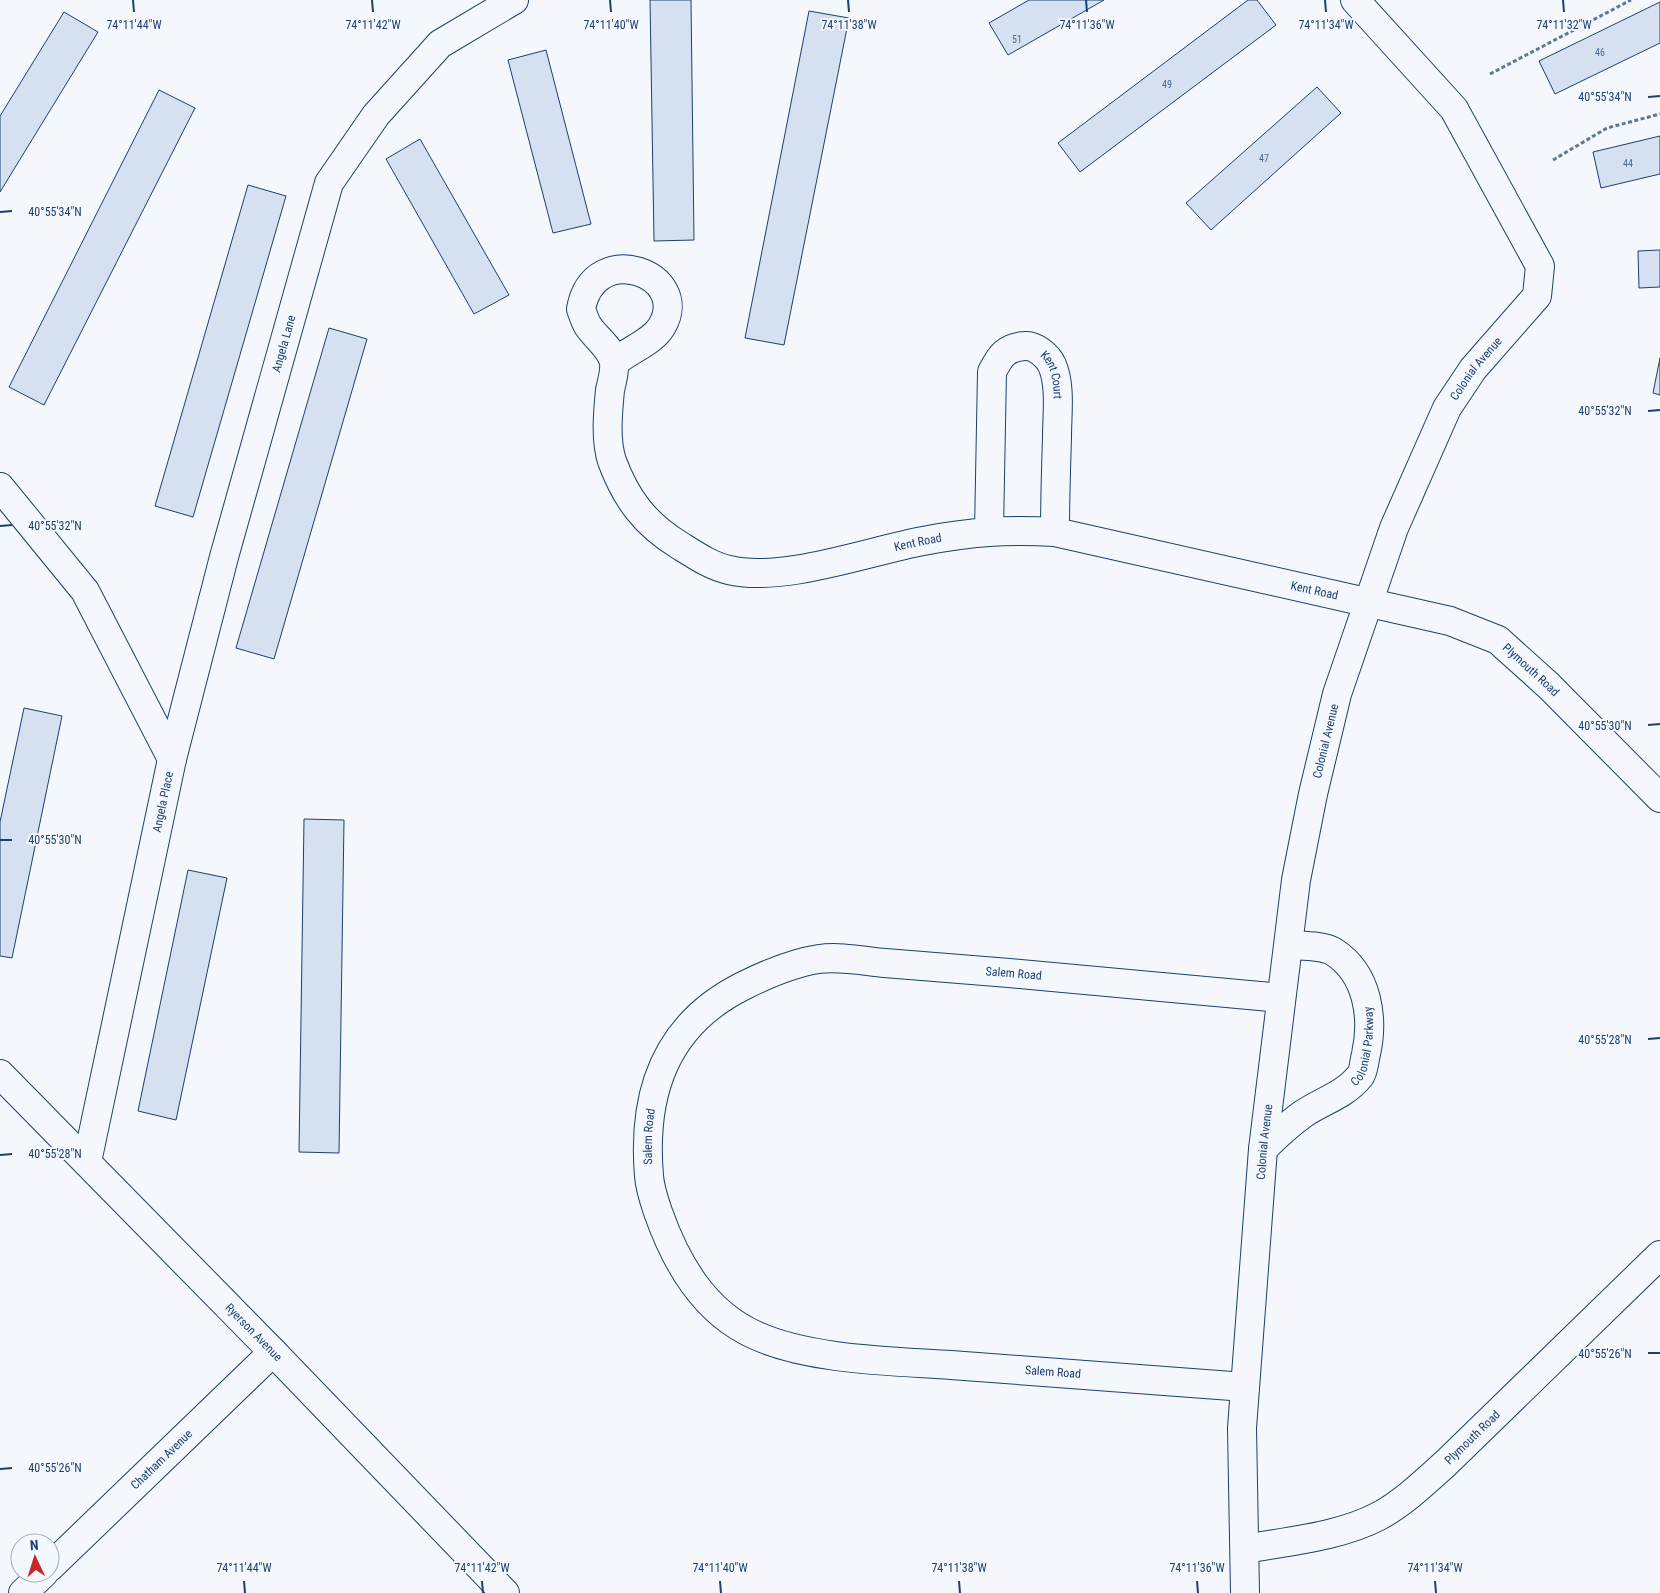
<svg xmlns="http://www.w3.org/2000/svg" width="1660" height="1593" viewBox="0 0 1660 1593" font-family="'Roboto Condensed',sans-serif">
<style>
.building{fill:#d5e0f0;stroke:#1d3f73}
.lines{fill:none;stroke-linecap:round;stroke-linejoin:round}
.street-casing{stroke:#1d3f73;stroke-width:30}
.path{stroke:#5e769c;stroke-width:3;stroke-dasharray:4 2.5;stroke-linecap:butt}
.street{stroke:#f4f7fb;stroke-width:28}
.ticks{fill:none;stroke:#1d3f73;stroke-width:2}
.labels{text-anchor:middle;stroke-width:4;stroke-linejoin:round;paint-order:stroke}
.number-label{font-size:10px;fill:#4b6792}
.street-label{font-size:12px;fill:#1d3f73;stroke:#f4f7fb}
.ticks-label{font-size:12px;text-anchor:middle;fill:#1d3f73;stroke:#f4f7fb;stroke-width:4;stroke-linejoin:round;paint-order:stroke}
</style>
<rect width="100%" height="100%" fill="#f4f7fb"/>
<!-- building -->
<g class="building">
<polygon points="650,0 691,0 694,240 654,241"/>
<polygon points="1029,0 1104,0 1008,55 989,23"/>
<polygon points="1248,0 1257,0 1276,25 1080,172 1058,143"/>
<polygon points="1660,2 1660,43 1555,94 1539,61"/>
<polygon points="809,11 849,18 784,345 745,338"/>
<polygon points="64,12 98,32 0,192 0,116"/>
<polygon points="546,50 591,224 553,233 508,60"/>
<polygon points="1317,87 1341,113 1211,230 1186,203"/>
<polygon points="159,90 195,108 44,405 9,387"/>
<polygon points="1660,136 1660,174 1601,188 1593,152"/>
<polygon points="420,139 509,295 474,314 386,159"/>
<polygon points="248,185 286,196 193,517 155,506"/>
<polygon points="1660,250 1660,287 1639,288 1638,251"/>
<polygon points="329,328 367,339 274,659 236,648"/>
<polygon points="1660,358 1660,395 1653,393"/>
<polygon points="24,708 62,716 12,958 0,956 0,822"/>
<polygon points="304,819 344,820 339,1153 299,1152"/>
<polygon points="188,870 227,878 176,1120 138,1111"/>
</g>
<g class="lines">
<defs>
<g id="street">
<path id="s1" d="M 614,363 C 628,350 652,343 662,326 C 692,274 594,238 581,309 C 583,315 585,321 588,326 C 596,338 612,349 614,363 C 615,371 612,382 610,390 C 608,411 605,440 612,461 C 626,499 645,524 679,545 C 695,555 711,566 729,570 C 783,583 869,551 923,541 C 970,532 1007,529 1055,532 L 1450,621 L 1498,640 L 1549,686 L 1660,798"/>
<polyline points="0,487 85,591 172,759"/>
<path id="s2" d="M 989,531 L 992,372 C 1000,356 1006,347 1025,346 C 1035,345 1048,356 1052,365 C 1061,385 1057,415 1057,437 C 1056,468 1055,500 1055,532"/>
<path id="s3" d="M 0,1074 L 273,1352 L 505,1593"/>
<path id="s4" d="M 1263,1149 C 1276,1136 1289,1124 1303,1114 C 1322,1101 1345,1095 1360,1076 C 1364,1071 1364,1061 1366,1054 C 1374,1018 1368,974 1334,952 C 1323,945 1302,946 1289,945"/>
<path id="s5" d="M 87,1162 L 172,759 L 224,557 L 329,183 L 376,115 L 440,44 L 514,0"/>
<path id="s6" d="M 1245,1387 C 1147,1379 1049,1372 951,1365 C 892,1361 809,1360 755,1335 C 704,1312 676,1263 658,1212 C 654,1200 650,1189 649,1176 C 642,1093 665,1025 743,986 C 767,974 792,963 819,959 C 840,956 864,961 885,963 C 926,966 968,970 1009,973 C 1100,981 1190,990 1281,998"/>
<path id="s7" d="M 1245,1549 C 1288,1541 1339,1537 1379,1516 C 1403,1503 1425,1482 1445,1464 L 1660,1255"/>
<path id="s8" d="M 50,1567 L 273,1352"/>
<polyline points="23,1593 44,1573"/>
<path id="s9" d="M 1245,1593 L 1242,1428 L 1263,1149 L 1296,880 L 1313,794 L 1337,694 L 1394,528 L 1447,408 L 1473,369 L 1537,296 L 1540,266 L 1454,109 L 1355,0"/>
</g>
</defs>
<!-- street casing -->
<use href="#street" class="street-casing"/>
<!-- path -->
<g class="path">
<polyline points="1490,74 1631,0"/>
<polyline points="1553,160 1607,128 1660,114"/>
</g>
<!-- street -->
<use href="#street" class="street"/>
</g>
<!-- ticks -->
<path class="ticks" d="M 133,0 L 134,12M 372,0 L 373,12M 610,0 L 611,12M 848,0 L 849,12M 1086,0 L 1087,12M 1325,0 L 1326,12M 1563,0 L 1564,12M 1648,97 L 1660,96M 0,212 L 12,211M 1648,411 L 1660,410M 0,526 L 12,525M 1648,725 L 1660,724M 0,840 L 12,840M 1648,1039 L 1660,1038M 0,1155 L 12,1154M 1648,1353 L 1660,1353M 0,1469 L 12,1468M 244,1581 L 245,1593M 482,1581 L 483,1593M 720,1581 L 721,1593M 959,1581 L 960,1593M 1197,1581 L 1198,1593M 1435,1581 L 1436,1593"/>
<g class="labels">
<!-- number labels -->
<g class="number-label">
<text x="1017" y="43">51</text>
<text x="1600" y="56">46</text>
<text x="1167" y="88">49</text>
<text x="1264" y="162">47</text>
<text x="1628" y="167">44</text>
</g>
<!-- street labels -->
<g class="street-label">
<text dy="4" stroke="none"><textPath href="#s5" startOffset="842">Angela Lane</textPath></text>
<text dy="4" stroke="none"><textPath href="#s9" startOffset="1262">Colonial Avenue</textPath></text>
<text dy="4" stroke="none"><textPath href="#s2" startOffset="248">Kent Court</textPath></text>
<text dy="4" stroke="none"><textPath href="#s1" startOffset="730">Kent Road</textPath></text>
<text dy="4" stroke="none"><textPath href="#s1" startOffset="1134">Kent Road</textPath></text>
<text dy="4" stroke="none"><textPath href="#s1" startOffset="1369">Plymouth Road</textPath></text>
<text dy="4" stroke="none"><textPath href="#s9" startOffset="858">Colonial Avenue</textPath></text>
<text dy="4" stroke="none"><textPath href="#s5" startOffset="368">Angela Place</textPath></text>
<text dy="4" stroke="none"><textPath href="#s6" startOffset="1196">Salem Road</textPath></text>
<text dy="4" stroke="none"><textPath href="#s4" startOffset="152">Colonial Parkway</textPath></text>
<text dy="4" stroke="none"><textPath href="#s6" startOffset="732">Salem Road</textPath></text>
<text dy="4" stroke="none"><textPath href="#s9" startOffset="452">Colonial Avenue</textPath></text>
<text dy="4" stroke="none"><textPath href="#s3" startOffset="362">Ryerson Avenue</textPath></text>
<text transform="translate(1053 1372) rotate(4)" y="4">Salem Road</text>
<text dy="4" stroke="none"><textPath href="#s7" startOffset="261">Plymouth Road</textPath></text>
<text dy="4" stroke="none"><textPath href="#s8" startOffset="155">Chatham Avenue</textPath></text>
</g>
</g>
<g class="ticks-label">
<text x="134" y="29">74°11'44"W</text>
<text x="373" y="29">74°11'42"W</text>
<text x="611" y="29">74°11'40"W</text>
<text x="849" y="29">74°11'38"W</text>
<text x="1087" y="29">74°11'36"W</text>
<text x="1326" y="29">74°11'34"W</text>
<text x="1564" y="29">74°11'32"W</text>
<text x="1605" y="101">40°55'34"N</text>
<text x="55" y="216">40°55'34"N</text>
<text x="1605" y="415">40°55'32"N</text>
<text x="55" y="530">40°55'32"N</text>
<text x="1605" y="730">40°55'30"N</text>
<text x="55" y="844">40°55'30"N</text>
<text x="1605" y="1044">40°55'28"N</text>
<text x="55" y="1158">40°55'28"N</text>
<text x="1605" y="1358">40°55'26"N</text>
<text x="55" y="1472">40°55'26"N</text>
<text x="244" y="1572">74°11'44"W</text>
<text x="482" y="1572">74°11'42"W</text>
<text x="720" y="1572">74°11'40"W</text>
<text x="959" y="1572">74°11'38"W</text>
<text x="1197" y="1572">74°11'36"W</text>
<text x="1435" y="1572">74°11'34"W</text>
</g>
<!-- north arrow -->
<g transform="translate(35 1558) rotate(356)"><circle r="24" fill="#f4f7fb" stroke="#9eadc5"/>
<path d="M0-4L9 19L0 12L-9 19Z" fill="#c62828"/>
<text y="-8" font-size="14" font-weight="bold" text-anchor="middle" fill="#1d3f73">N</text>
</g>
</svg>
